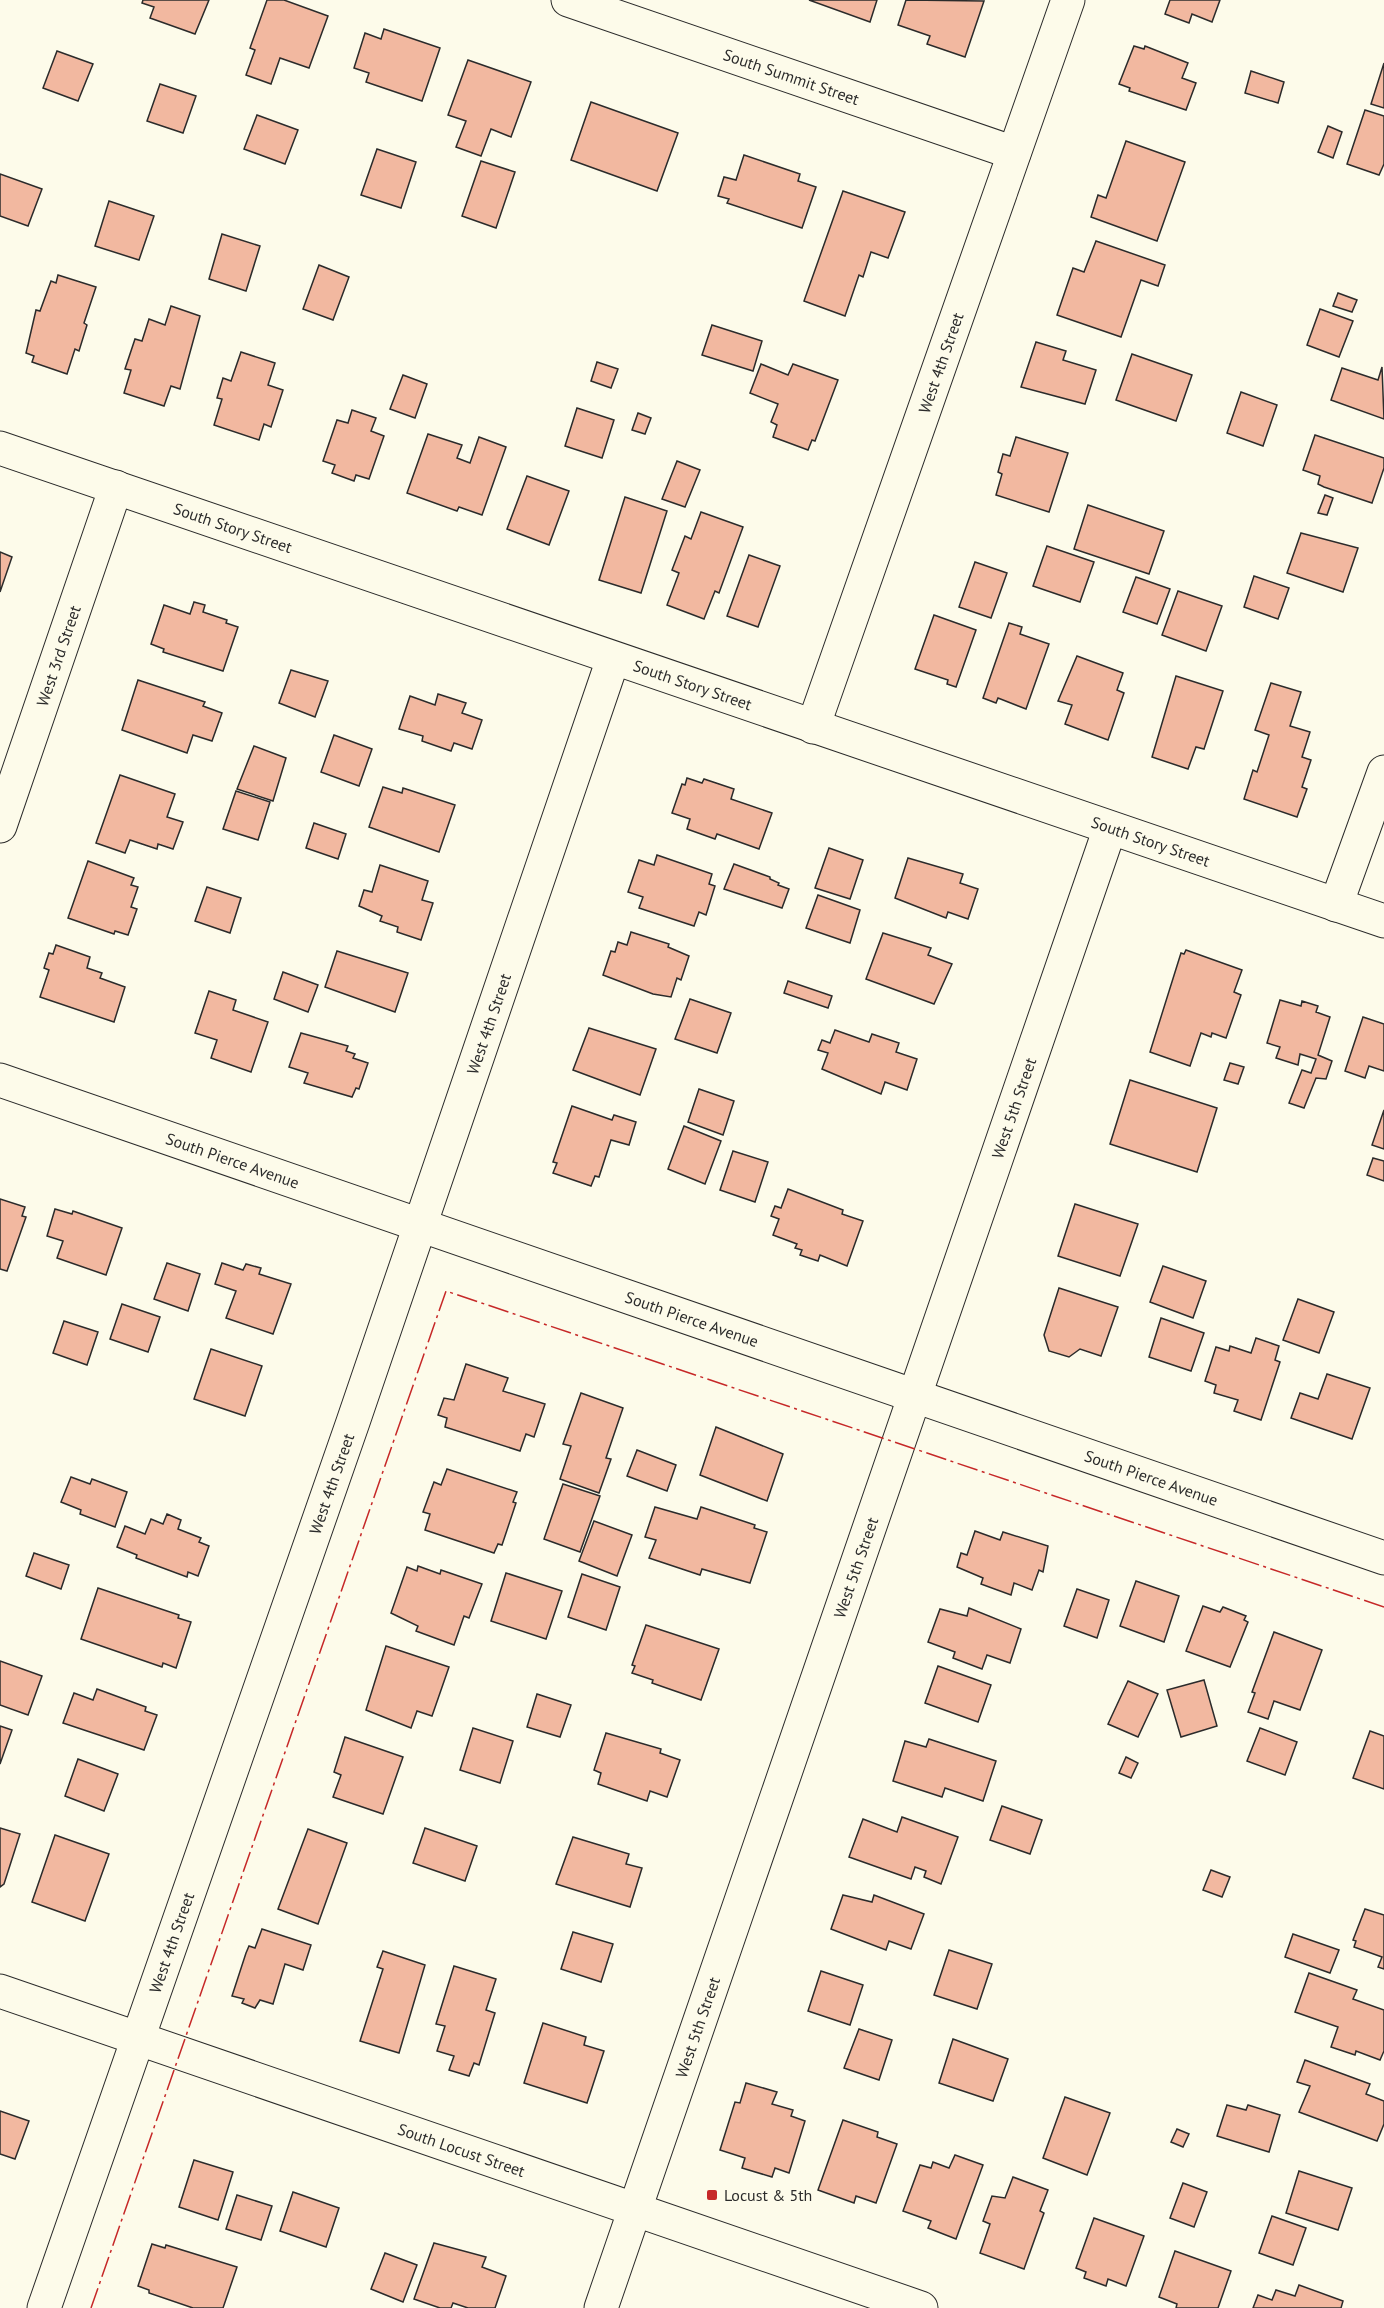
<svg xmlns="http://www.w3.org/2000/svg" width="1384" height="2308" viewBox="0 0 1384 2308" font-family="'PT Sans',sans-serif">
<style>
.building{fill:#f2b8a0;stroke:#2b2b2b;stroke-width:1.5}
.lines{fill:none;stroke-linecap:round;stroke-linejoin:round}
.minor-casing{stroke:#2b2b2b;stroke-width:35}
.minor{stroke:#fdfbea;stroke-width:33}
.power{stroke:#c62828;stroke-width:1.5;stroke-dasharray:21 4.5 3 4.5;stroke-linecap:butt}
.poi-dot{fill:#c62828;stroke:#fdfbea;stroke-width:2}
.labels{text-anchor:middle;stroke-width:4.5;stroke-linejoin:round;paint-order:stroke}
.street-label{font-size:16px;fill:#2b2b2b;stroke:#fdfbea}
.poi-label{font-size:16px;fill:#2b2b2b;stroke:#fdfbea;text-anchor:start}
</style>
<rect width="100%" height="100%" fill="#fdfbea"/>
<!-- building -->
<g class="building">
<polygon points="143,0 209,0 195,34 150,18 154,7 142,3"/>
<polygon points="267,0 284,0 328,16 309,68 280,58 271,84 246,75 255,50 250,48"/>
<polygon points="809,0 877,0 870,22"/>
<polygon points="906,0 984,1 965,57 927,44 930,36 898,25"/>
<polygon points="1170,0 1220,0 1212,22 1192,14 1189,23 1165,14"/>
<polygon points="384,29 440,48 422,101 366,82 369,73 354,68 365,33 381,39"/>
<polygon points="1134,46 1144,49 1145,46 1188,63 1182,78 1196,83 1186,110 1129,91 1130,88 1119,84"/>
<polygon points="57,51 93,64 78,101 43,88"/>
<polygon points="468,60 531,82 511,137 491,129 481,156 456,147 466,121 448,115"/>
<polygon points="1384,63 1384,108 1371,104"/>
<polygon points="1251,71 1284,82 1278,103 1245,93"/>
<polygon points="160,84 196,96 183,133 147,121"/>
<polygon points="591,102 678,133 657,191 571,160"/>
<polygon points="1365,110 1384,116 1384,164 1379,175 1347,164"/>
<polygon points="257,115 298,130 285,164 244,149"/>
<polygon points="1328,126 1342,132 1333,158 1318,152"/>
<polygon points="1126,141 1185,162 1157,241 1091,217 1098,195 1106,198"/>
<polygon points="377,149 416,162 401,208 361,195"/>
<polygon points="744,155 800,174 798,181 816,187 802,228 727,203 729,199 718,196 724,177 736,180"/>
<polygon points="481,161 515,172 496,228 462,216"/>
<polygon points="0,174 42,189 28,226 0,216"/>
<polygon points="843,191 905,212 888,258 871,252 863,277 859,275 845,316 804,301"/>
<polygon points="109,201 154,216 139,260 95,246"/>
<polygon points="222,234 260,246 246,291 209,279"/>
<polygon points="1096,241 1165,265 1158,286 1141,280 1121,337 1057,315 1073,268 1084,272"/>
<polygon points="319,265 349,277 333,320 303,309"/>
<polygon points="58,275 96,287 84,323 87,325 79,351 75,349 67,374 32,362 34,356 26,353 36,310 40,311 51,281 56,283"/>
<polygon points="1338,293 1357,300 1352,312 1333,306"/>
<polygon points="171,306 200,316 180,389 171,386 164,406 124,393 131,370 125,369 135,339 142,341 149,319 165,325"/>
<polygon points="1320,309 1353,321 1339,357 1307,345"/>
<polygon points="712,325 762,341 753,371 702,355"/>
<polygon points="1036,342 1066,351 1063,360 1096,370 1085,404 1021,387"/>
<polygon points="241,352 275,363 268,385 283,390 271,427 264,424 259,440 214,425 222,399 217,398 223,378 231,381"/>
<polygon points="1132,354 1192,375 1176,421 1116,400"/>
<polygon points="597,362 618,369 611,388 591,381"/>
<polygon points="761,364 788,375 793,364 838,380 815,441 812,440 808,450 773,437 777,425 771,422 778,404 750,393"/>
<polygon points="1382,367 1384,419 1331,400 1342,368 1378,380"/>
<polygon points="403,375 427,384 415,418 390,409"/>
<polygon points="1241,392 1277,405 1263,446 1227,433"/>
<polygon points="577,408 614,420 602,458 565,446"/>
<polygon points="352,410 376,418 371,431 384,436 369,479 356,475 354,481 332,473 335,465 323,461 337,420 348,423"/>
<polygon points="638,413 651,418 645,434 632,430"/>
<polygon points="428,434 462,445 457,458 470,463 479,437 506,447 482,515 459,507 457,511 407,493"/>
<polygon points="1315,435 1384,458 1384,468 1372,503 1324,487 1318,484 1320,476 1303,470"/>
<polygon points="1016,437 1068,453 1049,512 996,495 1002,474 998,472 1003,454 1010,456"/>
<polygon points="677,461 700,470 685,507 662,499"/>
<polygon points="527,476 569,491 549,545 507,529"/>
<polygon points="1325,495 1333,498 1327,515 1318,513"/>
<polygon points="625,497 667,511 641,593 599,580"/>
<polygon points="1088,505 1164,531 1149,574 1074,549"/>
<polygon points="701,512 743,527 719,593 715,591 704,619 667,605 679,573 672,570 685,536 691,539"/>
<polygon points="1301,533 1358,548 1343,592 1287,573"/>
<polygon points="1047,546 1094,562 1080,602 1033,586"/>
<polygon points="0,552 12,557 0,592"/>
<polygon points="749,555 780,566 758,627 727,616"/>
<polygon points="975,562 1007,573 991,618 959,607"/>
<polygon points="1254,576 1289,588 1278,619 1244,607"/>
<polygon points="1136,577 1170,589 1157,624 1123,612"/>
<polygon points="1178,591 1222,606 1206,651 1162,635"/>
<polygon points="194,602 205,605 203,612 227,620 226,623 238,627 223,671 163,652 164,649 151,644 164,605 190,614"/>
<polygon points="934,615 976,630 956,687 947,684 948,680 915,669"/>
<polygon points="1009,623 1022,627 1020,634 1049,644 1026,709 998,698 996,703 983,698"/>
<polygon points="1077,656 1123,673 1117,690 1124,693 1108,740 1065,724 1072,705 1058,701"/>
<polygon points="291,670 328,681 315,717 279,703"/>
<polygon points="1176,676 1223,691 1204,749 1196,747 1188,769 1152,757"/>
<polygon points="138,680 205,702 203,706 222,713 212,741 193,735 187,753 122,730"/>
<polygon points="1271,683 1301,692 1290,726 1310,732 1302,757 1311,760 1302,787 1307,789 1297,817 1244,799 1253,770 1257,772 1269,735 1255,730"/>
<polygon points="438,694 466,703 462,713 482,720 472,749 454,743 451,751 422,741 423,736 399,729 410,696 435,705"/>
<polygon points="334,735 372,749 359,786 321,772"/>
<polygon points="254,746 286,758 273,801 237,789"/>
<polygon points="120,775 175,794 167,817 183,822 173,849 158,844 157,849 130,840 125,853 96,843"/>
<polygon points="687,778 702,783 704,779 734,789 731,799 772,813 759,849 717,834 715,839 687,829 690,819 672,813 682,784 685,785"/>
<polygon points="383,787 402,793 403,788 455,805 439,852 369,827"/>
<polygon points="236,791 270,802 258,840 223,829"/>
<polygon points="314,823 346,834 338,859 306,848"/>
<polygon points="829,848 863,860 850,899 815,888"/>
<polygon points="657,855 712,874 709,884 715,886 706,915 699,912 694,926 639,908 643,897 628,892 639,860 654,865"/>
<polygon points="908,858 963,874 960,883 978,889 968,919 948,912 946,918 895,898"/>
<polygon points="88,861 134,878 131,885 138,887 131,907 137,909 128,935 115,931 114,934 68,918"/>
<polygon points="734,864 770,877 770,879 779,883 778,885 789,889 782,908 724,889"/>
<polygon points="380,865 428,881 422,900 433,903 421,940 397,932 398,927 380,921 382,916 359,906 364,890 372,892"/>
<polygon points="207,887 241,898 230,933 195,921"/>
<polygon points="818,895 860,910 850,943 806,928"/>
<polygon points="631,932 669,944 668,947 689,956 681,980 677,978 671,997 653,994 603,975 611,951 615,952 618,942 627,945"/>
<polygon points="883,933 931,948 928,955 952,964 934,1004 866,979"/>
<polygon points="56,945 90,957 87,968 102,973 100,978 125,987 114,1022 40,997 49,970 44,968 49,953 53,954"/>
<polygon points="1186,950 1242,970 1234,992 1241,995 1226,1038 1212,1033 1211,1037 1201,1033 1190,1066 1150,1052 1181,953 1184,954"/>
<polygon points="337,951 408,973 395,1012 325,987"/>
<polygon points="283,972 318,985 308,1012 274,999"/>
<polygon points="788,981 832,996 828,1008 784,993"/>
<polygon points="209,991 236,1000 233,1010 268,1022 251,1072 211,1058 217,1040 195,1033"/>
<polygon points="690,999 731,1013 717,1053 675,1039"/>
<polygon points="1280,1000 1301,1006 1302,1001 1318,1006 1316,1012 1330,1017 1318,1055 1332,1061 1326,1079 1316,1078 1304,1108 1289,1103 1302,1070 1311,1073 1316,1059 1300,1054 1298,1065 1276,1058 1280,1047 1267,1043"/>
<polygon points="1363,1017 1384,1024 1384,1071 1369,1066 1365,1078 1345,1071"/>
<polygon points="589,1028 656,1049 640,1095 573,1070"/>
<polygon points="835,1030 869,1042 872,1034 899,1043 896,1052 917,1059 907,1090 885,1082 881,1094 822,1069 828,1053 818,1050 822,1040 830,1043"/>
<polygon points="301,1033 348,1046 346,1051 355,1054 353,1058 368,1063 359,1089 356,1088 352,1097 304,1083 308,1073 289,1067"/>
<polygon points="1230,1063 1244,1067 1238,1084 1224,1080"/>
<polygon points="1130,1080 1217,1108 1197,1172 1110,1144"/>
<polygon points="699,1089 734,1101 723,1135 688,1122"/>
<polygon points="572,1106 612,1120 614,1115 636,1122 629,1145 611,1140 599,1177 595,1176 591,1186 553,1173 557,1163 553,1162"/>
<polygon points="1384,1110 1384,1149 1372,1145"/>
<polygon points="684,1126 721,1141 705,1184 668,1169"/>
<polygon points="733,1151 768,1162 755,1202 720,1190"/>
<polygon points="1373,1158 1384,1161 1384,1181 1367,1175"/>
<polygon points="788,1189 843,1210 842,1214 863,1221 847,1266 820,1255 818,1261 800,1255 802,1250 795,1248 797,1244 773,1235 779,1219 771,1216 775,1206 781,1208"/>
<polygon points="0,1199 25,1207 22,1216 26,1217 7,1271 0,1269"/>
<polygon points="1075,1204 1138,1224 1120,1276 1058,1256"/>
<polygon points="55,1209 72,1214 73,1211 122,1228 106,1275 57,1258 63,1241 47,1236"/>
<polygon points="167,1263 200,1274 188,1311 154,1299"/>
<polygon points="222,1263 243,1270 246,1264 261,1268 259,1274 291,1284 273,1334 226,1318 236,1291 215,1284"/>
<polygon points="1163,1266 1206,1281 1193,1318 1150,1302"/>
<polygon points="1059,1288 1118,1307 1101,1356 1080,1349 1069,1357 1049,1351 1044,1335"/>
<polygon points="1298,1299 1334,1312 1319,1353 1283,1340"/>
<polygon points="122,1304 160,1317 148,1352 110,1339"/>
<polygon points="1161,1318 1204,1333 1191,1371 1149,1357"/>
<polygon points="64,1321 98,1332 87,1365 53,1353"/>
<polygon points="1256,1338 1279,1346 1275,1360 1280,1362 1261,1420 1234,1411 1238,1400 1214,1393 1216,1385 1205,1381 1216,1347 1229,1351 1230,1346 1251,1353"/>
<polygon points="211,1349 262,1366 245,1416 194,1399"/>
<polygon points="466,1364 508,1378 503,1391 545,1404 534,1437 526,1434 520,1451 445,1427 447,1418 438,1415 444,1398 454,1400"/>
<polygon points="1327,1374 1370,1388 1352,1439 1291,1418 1300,1393 1318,1399"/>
<polygon points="581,1393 623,1408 606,1458 611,1459 599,1493 560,1479 571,1446 563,1444"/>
<polygon points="716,1427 783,1454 767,1501 700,1475"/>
<polygon points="637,1450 676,1465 667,1491 627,1476"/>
<polygon points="447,1469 517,1492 513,1502 516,1503 502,1545 498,1544 494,1553 425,1530 430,1514 423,1512 434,1482 441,1485"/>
<polygon points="71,1477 90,1484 92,1479 127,1492 115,1527 80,1514 81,1510 61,1502"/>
<polygon points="563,1484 600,1496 580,1552 544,1539"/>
<polygon points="655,1507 697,1519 701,1507 755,1525 754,1528 767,1532 750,1583 702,1569 700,1575 649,1558 656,1540 645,1537"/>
<polygon points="167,1514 181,1520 178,1529 201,1538 199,1542 209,1546 198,1576 188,1572 187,1577 136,1558 137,1555 117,1547 125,1526 145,1534 151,1519 163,1524"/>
<polygon points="594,1521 632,1535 617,1576 579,1561"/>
<polygon points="975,1531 1000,1540 1003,1532 1048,1546 1043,1572 1039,1570 1032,1590 1014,1583 1011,1595 981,1584 983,1578 957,1567 961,1553 967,1555"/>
<polygon points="34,1553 69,1565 61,1589 26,1576"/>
<polygon points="418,1566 440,1574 441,1570 482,1584 469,1618 464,1616 454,1645 416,1631 418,1626 391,1613 407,1567 417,1571"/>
<polygon points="506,1573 562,1591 546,1639 491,1621"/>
<polygon points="582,1574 620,1587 606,1630 568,1617"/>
<polygon points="1136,1581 1179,1596 1164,1642 1120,1626"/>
<polygon points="98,1588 179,1615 178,1618 191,1622 176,1668 163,1663 162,1667 81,1639"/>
<polygon points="1077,1589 1109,1600 1097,1638 1064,1626"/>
<polygon points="1203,1606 1220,1612 1223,1607 1246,1616 1244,1620 1248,1622 1230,1667 1186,1651"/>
<polygon points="969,1608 1021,1629 1010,1663 987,1655 982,1669 953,1658 955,1652 928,1642 940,1609 967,1616"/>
<polygon points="646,1625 719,1649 701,1700 652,1683 653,1680 632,1673 635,1666 632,1665"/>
<polygon points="1274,1632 1322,1650 1300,1710 1274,1701 1268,1719 1248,1712 1255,1693 1252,1692"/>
<polygon points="386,1646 449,1667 432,1716 417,1711 411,1728 366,1710"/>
<polygon points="0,1661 42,1676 28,1715 0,1705"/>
<polygon points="938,1666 991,1685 978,1722 925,1703"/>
<polygon points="1204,1680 1217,1726 1181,1737 1167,1690"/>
<polygon points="1128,1681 1158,1694 1138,1737 1108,1724"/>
<polygon points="97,1689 146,1707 145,1711 157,1715 144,1750 63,1723 74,1693 93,1700"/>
<polygon points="537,1694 571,1705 560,1737 527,1727"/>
<polygon points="0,1726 12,1730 0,1764"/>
<polygon points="473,1728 513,1741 500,1783 460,1770"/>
<polygon points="1260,1728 1297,1742 1285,1775 1247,1761"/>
<polygon points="1370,1731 1384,1736 1384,1789 1353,1778"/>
<polygon points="606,1733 661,1749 660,1753 680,1760 667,1797 650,1791 647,1801 598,1784 601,1773 594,1770"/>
<polygon points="345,1737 403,1757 383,1814 333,1797 341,1775 334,1772"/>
<polygon points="929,1739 996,1761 983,1801 945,1788 942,1797 893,1781 905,1741 926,1747"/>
<polygon points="1126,1757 1138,1763 1131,1778 1119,1773"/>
<polygon points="78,1759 118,1774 104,1811 65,1796"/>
<polygon points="1002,1806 1042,1820 1030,1854 990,1840"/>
<polygon points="902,1817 958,1837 941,1884 924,1877 926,1871 915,1867 911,1879 849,1857 863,1819 897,1832"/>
<polygon points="0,1828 20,1834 4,1884 0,1887"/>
<polygon points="425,1828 477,1846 465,1881 413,1863"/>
<polygon points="308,1829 347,1843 318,1924 278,1909"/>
<polygon points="55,1835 109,1854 85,1921 32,1902"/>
<polygon points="573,1837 629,1854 626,1864 642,1868 630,1907 556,1884"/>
<polygon points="1211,1870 1230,1877 1222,1897 1203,1890"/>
<polygon points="843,1895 872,1902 874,1895 924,1914 911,1949 889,1941 886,1950 831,1929"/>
<polygon points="1365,1909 1384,1915 1384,1969 1378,1967 1382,1957 1354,1947 1356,1941 1353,1940"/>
<polygon points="262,1929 311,1945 303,1970 285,1964 273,2004 260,2000 255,2008 242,2003 244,1999 232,1996 246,1953 249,1946 255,1948"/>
<polygon points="573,1932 613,1944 601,1982 561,1969"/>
<polygon points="1293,1934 1339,1950 1330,1973 1285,1957"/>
<polygon points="949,1950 992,1964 977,2009 934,1995"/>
<polygon points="383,1951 425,1965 399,2053 360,2041 383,1969 377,1967"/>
<polygon points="454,1966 496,1979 486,2010 495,2013 479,2065 474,2063 469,2076 449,2070 454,2056 437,2051 445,2026 436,2024"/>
<polygon points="821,1971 863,1985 850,2025 808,2011"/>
<polygon points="1309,1973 1357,1990 1353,1999 1384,2010 1384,2051 1380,2060 1356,2051 1355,2055 1331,2047 1338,2027 1295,2012"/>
<polygon points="543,2023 586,2037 584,2045 604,2051 587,2103 524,2083"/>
<polygon points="859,2029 892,2040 879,2080 844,2068"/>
<polygon points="953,2039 1008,2059 993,2101 939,2083"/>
<polygon points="1305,2060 1370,2084 1366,2094 1384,2101 1384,2124 1377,2141 1299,2112 1310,2086 1297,2082"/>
<polygon points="746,2083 777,2092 772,2104 793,2110 791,2116 805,2121 789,2173 775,2168 772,2177 742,2168 745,2158 720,2150 735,2102 740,2103"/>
<polygon points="1065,2097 1110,2113 1087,2175 1043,2158"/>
<polygon points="1227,2105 1246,2110 1248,2105 1280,2115 1269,2152 1217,2136"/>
<polygon points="0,2111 29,2121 15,2159 0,2154"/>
<polygon points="843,2120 878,2132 877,2137 897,2144 876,2203 856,2196 854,2203 818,2190"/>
<polygon points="1177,2129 1189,2134 1183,2147 1171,2142"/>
<polygon points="955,2155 983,2165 956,2239 928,2228 931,2221 903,2211 920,2165 931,2168 933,2162 949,2168"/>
<polygon points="194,2160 233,2172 218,2220 179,2207"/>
<polygon points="1299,2171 1352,2188 1338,2230 1286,2213"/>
<polygon points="1013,2177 1048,2190 1040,2211 1044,2213 1024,2269 980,2253 990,2224 983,2221 992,2196 1005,2198"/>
<polygon points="1183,2183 1207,2192 1194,2227 1170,2218"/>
<polygon points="293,2192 339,2208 326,2247 280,2231"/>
<polygon points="237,2195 272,2206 261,2240 226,2229"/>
<polygon points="1272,2216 1306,2228 1293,2265 1259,2253"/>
<polygon points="1094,2218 1144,2236 1126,2286 1108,2279 1106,2286 1084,2278 1086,2272 1076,2268"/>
<polygon points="434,2243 486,2257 482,2267 506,2276 495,2308 468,2308 453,2303 451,2308 440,2308 414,2299"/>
<polygon points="152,2244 165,2248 166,2245 237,2267 223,2308 193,2308 149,2293 149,2290 138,2286"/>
<polygon points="1175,2251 1231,2271 1218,2308 1176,2308 1177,2304 1159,2297"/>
<polygon points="385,2253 417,2265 403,2302 371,2289"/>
<polygon points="1299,2285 1343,2301 1341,2308 1253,2308 1258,2295 1272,2300 1276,2290 1295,2296"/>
</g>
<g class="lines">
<defs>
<g id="minor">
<path id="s1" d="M 568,0 L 1014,153"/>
<path id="s2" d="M 0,448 L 1384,921"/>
<path id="s3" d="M 813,727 L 1068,0"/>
<path id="s4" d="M 0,826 L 116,487"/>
<polyline points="1336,905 1384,772"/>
<path id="s5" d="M 0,1080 L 1384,1558"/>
<path id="s6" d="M 0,1991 L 921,2308"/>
<path id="s7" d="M 44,2308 L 353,1422 L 613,659"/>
<path id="s8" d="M 601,2308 L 1110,828"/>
</g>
</defs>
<!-- minor casing -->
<use href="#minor" class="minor-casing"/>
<!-- minor -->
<use href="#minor" class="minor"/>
<!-- power -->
<polyline class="power" points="91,2308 446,1291 1384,1607"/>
</g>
<!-- markers -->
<rect class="poi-dot" x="706" y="2189" width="12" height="12" rx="3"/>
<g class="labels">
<!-- street labels -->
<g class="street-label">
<text dy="6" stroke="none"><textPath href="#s1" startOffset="236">South Summit Street</textPath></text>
<text dy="6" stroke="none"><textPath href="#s3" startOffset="386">West 4th Street</textPath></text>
<text dy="6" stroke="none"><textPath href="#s2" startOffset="246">South Story Street</textPath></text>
<text dy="6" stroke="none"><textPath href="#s4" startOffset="180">West 3rd Street</textPath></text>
<text dy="6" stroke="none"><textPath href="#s2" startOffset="732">South Story Street</textPath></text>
<text dy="6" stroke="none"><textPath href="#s2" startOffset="1216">South Story Street</textPath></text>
<text dy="6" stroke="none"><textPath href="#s7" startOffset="1359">West 4th Street</textPath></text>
<text dy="6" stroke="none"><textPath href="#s8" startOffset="1269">West 5th Street</textPath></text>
<text dy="6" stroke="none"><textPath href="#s5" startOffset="246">South Pierce Avenue</textPath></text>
<text dy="6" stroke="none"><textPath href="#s5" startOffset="732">South Pierce Avenue</textPath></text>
<text dy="6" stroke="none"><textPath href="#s5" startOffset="1218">South Pierce Avenue</textPath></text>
<text dy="6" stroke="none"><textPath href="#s7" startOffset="873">West 4th Street</textPath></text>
<text dy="6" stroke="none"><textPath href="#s8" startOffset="783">West 5th Street</textPath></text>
<text dy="6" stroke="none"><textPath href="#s7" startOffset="387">West 4th Street</textPath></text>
<text dy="6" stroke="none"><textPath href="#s8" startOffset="297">West 5th Street</textPath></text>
<text dy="6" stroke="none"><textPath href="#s6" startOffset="488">South Locust Street</textPath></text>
</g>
<!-- poi labels -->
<g class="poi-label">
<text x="724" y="2201">Locust &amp; 5th</text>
</g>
</g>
</svg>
